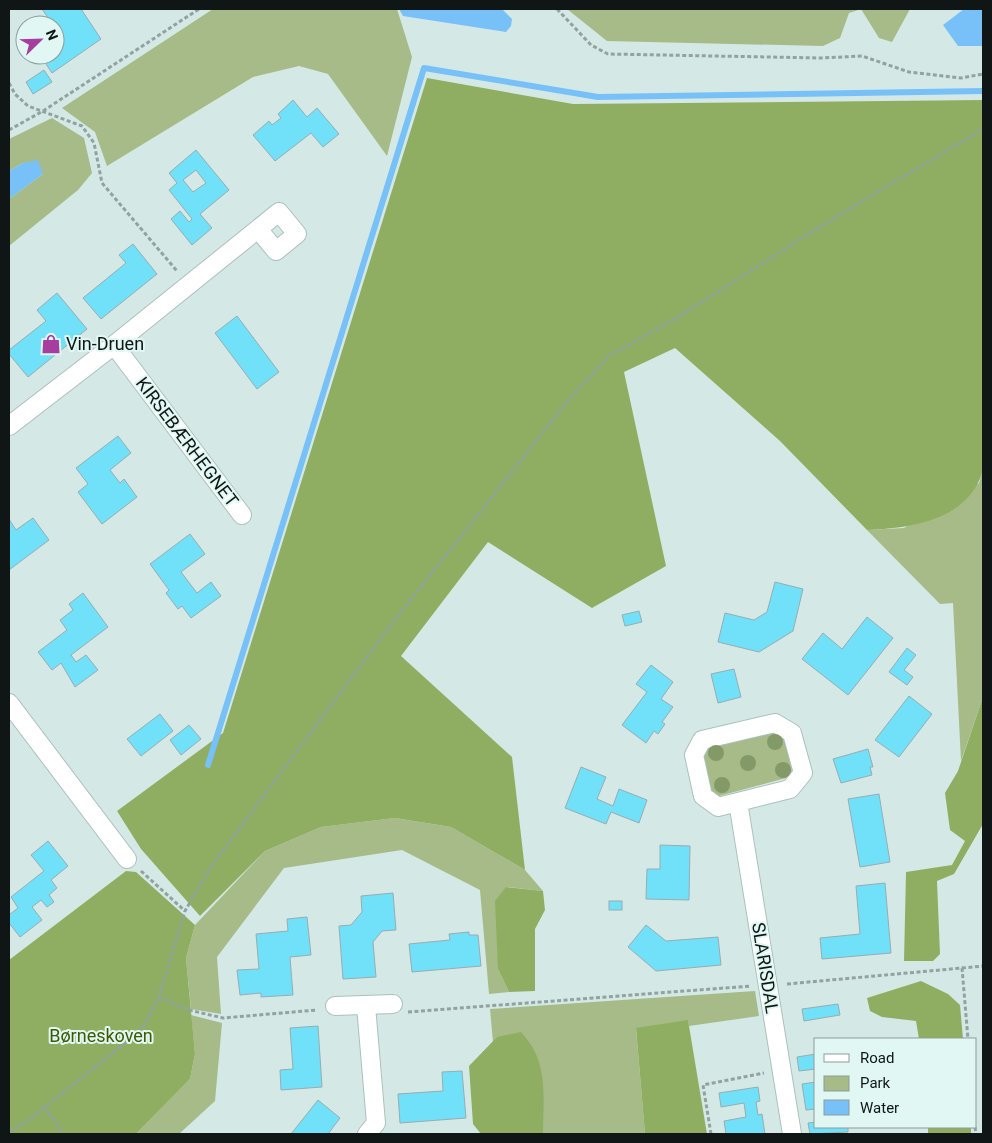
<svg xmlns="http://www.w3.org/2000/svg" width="992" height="1143" viewBox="0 0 992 1143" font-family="Roboto,sans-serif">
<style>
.green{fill:#a6bb87}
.forest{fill:#90ae61}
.water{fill:#78c1f8}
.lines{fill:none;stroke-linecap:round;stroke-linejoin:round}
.stream{stroke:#78c1f8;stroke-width:6}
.building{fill:#70e1f9;stroke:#98acb1;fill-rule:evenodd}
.minor-casing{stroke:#abc0bc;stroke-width:20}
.path{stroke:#92a2a0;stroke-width:3;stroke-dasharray:4 2.5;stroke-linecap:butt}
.minor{stroke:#fff;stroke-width:18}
.tree{fill:#839a68}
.labels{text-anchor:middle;stroke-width:4;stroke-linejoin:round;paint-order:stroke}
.poi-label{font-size:18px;fill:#0f1615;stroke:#e1f7f3;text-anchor:start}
.street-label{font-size:18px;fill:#0f1615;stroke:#e1f7f3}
.park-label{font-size:18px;fill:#405900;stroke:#e1f7f3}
</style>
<rect width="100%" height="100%" fill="#d4e9e6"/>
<!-- green -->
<g class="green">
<polygon points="213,9 397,9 412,57 387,156 328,74 299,66 253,77 107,166 95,132 62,108"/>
<polygon points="567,9 910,9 892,42 879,38 861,9 849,13 840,38 823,46 607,41"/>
<polygon points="52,118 84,138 92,173 78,190 9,246 9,199 43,174 23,163 9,171 9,139"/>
<polygon points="983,470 983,697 961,761 953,603 940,604 867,530 904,528 979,483"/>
<polygon points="776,732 784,738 792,771 786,778 719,796 711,791 703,756 709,748"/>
<polygon points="395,818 451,827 525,870 543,891 507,887 498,969 509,992 489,994 480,890 402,850 284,868 217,957 221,1014 191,1009 186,958 195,925 265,851 321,827"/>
<polygon points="755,991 759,1016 689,1026 688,1021 636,1029 645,1134 543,1134 543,1093 497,1037 493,1042 490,1009"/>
<polygon points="191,1015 222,1023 215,1101 179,1134 136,1134 190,1079 195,1054"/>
</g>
<!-- forest -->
<g class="forest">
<path d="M 427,78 L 573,104 L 983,100 L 983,470 C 969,520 912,528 867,530 L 780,441 L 675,348 L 624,372 L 666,566 L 592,608 L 488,542 L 401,656 L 512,757 L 525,870 L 451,827 L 395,818 L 321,827 L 265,851 L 200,916 L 141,849 L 117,811 L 223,733 Z"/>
<polygon points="983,697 983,824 954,874 937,881 940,954 933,961 904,961 906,872 952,865 965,841 950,830 945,793 958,771"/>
<polygon points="126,871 136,872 195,925 186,958 195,1054 190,1079 136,1134 9,1134 9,960"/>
<polygon points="506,887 543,891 545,910 535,929 535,991 509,992 498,969 495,901"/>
<polygon points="921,981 948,994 960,1005 963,1039 919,1039 916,1021 882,1017 870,1011 867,998"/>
<polygon points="688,1020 707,1134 645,1134 636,1028"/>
<path d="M 521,1032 C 526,1038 532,1045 535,1052 C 547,1076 543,1108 543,1134 L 481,1134 L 473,1124 L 469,1066 L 497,1037 Z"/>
<rect x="928" y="1127" width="43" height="7"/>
</g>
<!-- water -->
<g class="water">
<polygon points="399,9 502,9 512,19 511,26 506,32 403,16"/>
<polygon points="964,9 983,9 983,46 958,46 943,25"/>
<polygon points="38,160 43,174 9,199 9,171 23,163"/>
</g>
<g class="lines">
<!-- stream -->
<polyline class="stream" points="208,765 424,68 598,97 983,91"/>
</g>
<!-- building -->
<g class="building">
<polygon points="42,9 81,9 101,39 52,73 40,55 55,55 55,37 59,34"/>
<polygon points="44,70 52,82 33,94 26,82"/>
<polygon points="293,100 307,117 317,108 339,134 323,147 311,133 275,161 253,135 269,121 272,125 281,118 278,114"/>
<path d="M 196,150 L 229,190 L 200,214 L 212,228 L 192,245 L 171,219 L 180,211 L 189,222 L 192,219 L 169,190 L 177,183 L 169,173 ZM 196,170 L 206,183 L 193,192 L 183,180 Z"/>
<polygon points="133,244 157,274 101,319 83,298 126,263 119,255"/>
<polygon points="57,293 87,329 28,377 9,354 9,350 46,321 37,310"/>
<polygon points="237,316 279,372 257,389 215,333"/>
<polygon points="118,436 131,453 110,470 120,483 124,479 137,497 102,524 78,492 88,484 76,468"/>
<polygon points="33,518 49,540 9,570 9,519 16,530"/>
<polygon points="190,534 205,554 181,572 197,593 211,582 221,596 191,618 182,606 178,609 166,593 169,590 150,564"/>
<polygon points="775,582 803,589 793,631 759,652 718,642 725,613 754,620 767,612"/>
<polygon points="83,593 108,627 71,655 76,662 86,655 98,670 75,687 61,663 52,670 38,652 67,630 60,620 73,610 69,604"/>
<polygon points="639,611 642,622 625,626 622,615"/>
<polygon points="867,617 893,638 848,695 802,659 823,633 842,649"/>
<polygon points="907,648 916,655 904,670 913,677 907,685 889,672"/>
<polygon points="651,665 673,682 661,699 673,707 662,722 665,724 658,734 654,731 646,743 622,725 647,692 636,684"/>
<polygon points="734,669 741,697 718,703 711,674"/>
<polygon points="909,696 932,714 899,757 875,740"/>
<polygon points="160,714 173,731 141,756 127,739"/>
<polygon points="189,725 201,739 181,755 170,740"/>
<polygon points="868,749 873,767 870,767 872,775 841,783 833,759"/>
<polygon points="581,767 606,777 597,799 613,806 619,789 647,800 639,823 611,812 606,824 565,808"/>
<polygon points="879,794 890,862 860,867 848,799"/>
<polygon points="48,841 68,866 51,880 57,888 49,895 54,902 47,907 41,900 32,907 42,920 20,937 9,923 9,915 18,908 11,897 44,871 31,855"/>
<polygon points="660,845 690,846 689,900 646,899 647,869 660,869"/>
<polygon points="885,883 891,953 822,959 820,938 860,934 856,886"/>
<polygon points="393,893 396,930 382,931 373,942 376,977 343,979 339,926 351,925 362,912 361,896"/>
<rect x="609" y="901" width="13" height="9"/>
<polygon points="307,917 311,955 290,957 293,995 261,997 261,993 240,995 237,970 259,969 256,934 288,931 287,919"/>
<polygon points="646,925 666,941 718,937 721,965 656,971 628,947"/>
<polygon points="469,932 469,935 478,935 481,966 412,972 409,944 450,940 449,934"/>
<polygon points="838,1004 840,1015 804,1021 802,1009"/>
<polygon points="318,1026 322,1087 281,1090 280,1070 293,1069 290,1028"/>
<polygon points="816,1054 816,1069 799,1071 797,1057"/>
<polygon points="462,1071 466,1118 400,1123 398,1094 443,1091 442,1072"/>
<polygon points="816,1082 816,1109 806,1110 802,1084"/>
<polygon points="758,1087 760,1101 756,1102 758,1115 762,1114 765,1134 726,1134 724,1121 746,1117 744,1103 721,1107 719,1093"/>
<polygon points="318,1100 340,1118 328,1134 291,1134"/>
<polygon points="816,1122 816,1127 848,1127 848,1132 810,1134 808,1123"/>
</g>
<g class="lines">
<defs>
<g id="minor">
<polyline points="114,345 242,515"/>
<polyline points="9,426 114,345 258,229 279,212 297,234 276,251 258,229"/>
<polyline points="9,703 127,859"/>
<polyline points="738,802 718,807 703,796 694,755 702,740 775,723 792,733 803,773 790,789 738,802 792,1134"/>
<polyline points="335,1006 393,1004"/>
<polyline points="366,1006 376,1123 367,1134"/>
</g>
</defs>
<!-- minor casing -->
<use href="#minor" class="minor-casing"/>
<!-- path -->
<g class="path">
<polyline points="557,9 591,45 608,54 821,58 862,56 909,72 961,78 983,74"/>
<polyline points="9,83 15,94 28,106 82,126 94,143 102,183 177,271"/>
<polyline points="9,130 43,111 199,9"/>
<polyline points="141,871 185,911"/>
<polyline points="962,968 983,966"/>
<polyline points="787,984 962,968 968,1039"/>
<polyline points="159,997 189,1010 223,1018 317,1010"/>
<polyline points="408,1012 751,986"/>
<polyline points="44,1107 64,1134"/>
<polyline points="975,1127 976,1134"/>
<polyline points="9,1131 26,1122 129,1040 144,1025 159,997 185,911 210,868 393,622 571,397 609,356 680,316 829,221 983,129"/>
<polyline points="711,1134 703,1085 764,1073"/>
</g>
<!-- minor -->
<use href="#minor" class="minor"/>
</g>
<!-- trees -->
<g class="tree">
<circle cx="775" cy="742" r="8"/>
<circle cx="716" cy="753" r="8"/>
<circle cx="748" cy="763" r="8"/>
<circle cx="783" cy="770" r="8"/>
<circle cx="722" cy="785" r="8"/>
</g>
<!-- icons -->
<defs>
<symbol id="shop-bare" viewBox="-9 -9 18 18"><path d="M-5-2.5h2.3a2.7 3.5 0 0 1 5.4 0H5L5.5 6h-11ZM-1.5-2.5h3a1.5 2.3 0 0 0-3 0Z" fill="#a63ea0" stroke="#e1f7f3" stroke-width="2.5" paint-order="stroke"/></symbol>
</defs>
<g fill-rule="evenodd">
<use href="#shop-bare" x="37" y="330" width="28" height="28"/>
</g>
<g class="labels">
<!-- poi labels -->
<g class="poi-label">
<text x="66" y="350">Vin-Druen</text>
</g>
<!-- street labels -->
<g class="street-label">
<text transform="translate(187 442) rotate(53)" y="6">KIRSEBÆRHEGNET</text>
<text transform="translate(765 968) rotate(81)" y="6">SLARISDAL</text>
</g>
<!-- park labels -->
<g class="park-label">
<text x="101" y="1042">Børneskoven</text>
</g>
</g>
<!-- border -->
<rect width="992" height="1143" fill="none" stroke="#0f1615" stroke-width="20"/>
<!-- legend -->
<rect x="814" y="1038" width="162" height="90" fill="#e1f7f3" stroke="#8d9d9a"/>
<rect x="824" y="1054" width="25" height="8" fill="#ffffff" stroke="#8d9d9a"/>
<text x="860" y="1063" font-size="15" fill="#0f1615">Road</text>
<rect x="824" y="1076" width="25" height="15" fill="#a6bb87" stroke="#8d9d9a"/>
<text x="860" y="1088" font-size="15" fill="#0f1615">Park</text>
<rect x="824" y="1100" width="25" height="15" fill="#78c1f8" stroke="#8d9d9a"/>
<text x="860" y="1113" font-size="15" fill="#0f1615">Water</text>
<!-- north arrow -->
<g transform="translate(40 40) rotate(67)"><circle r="24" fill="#e1f7f3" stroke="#8d9d9a"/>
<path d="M0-4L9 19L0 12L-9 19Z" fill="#a63ea0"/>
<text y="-8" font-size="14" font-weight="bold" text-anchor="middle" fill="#0f1615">N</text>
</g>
</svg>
